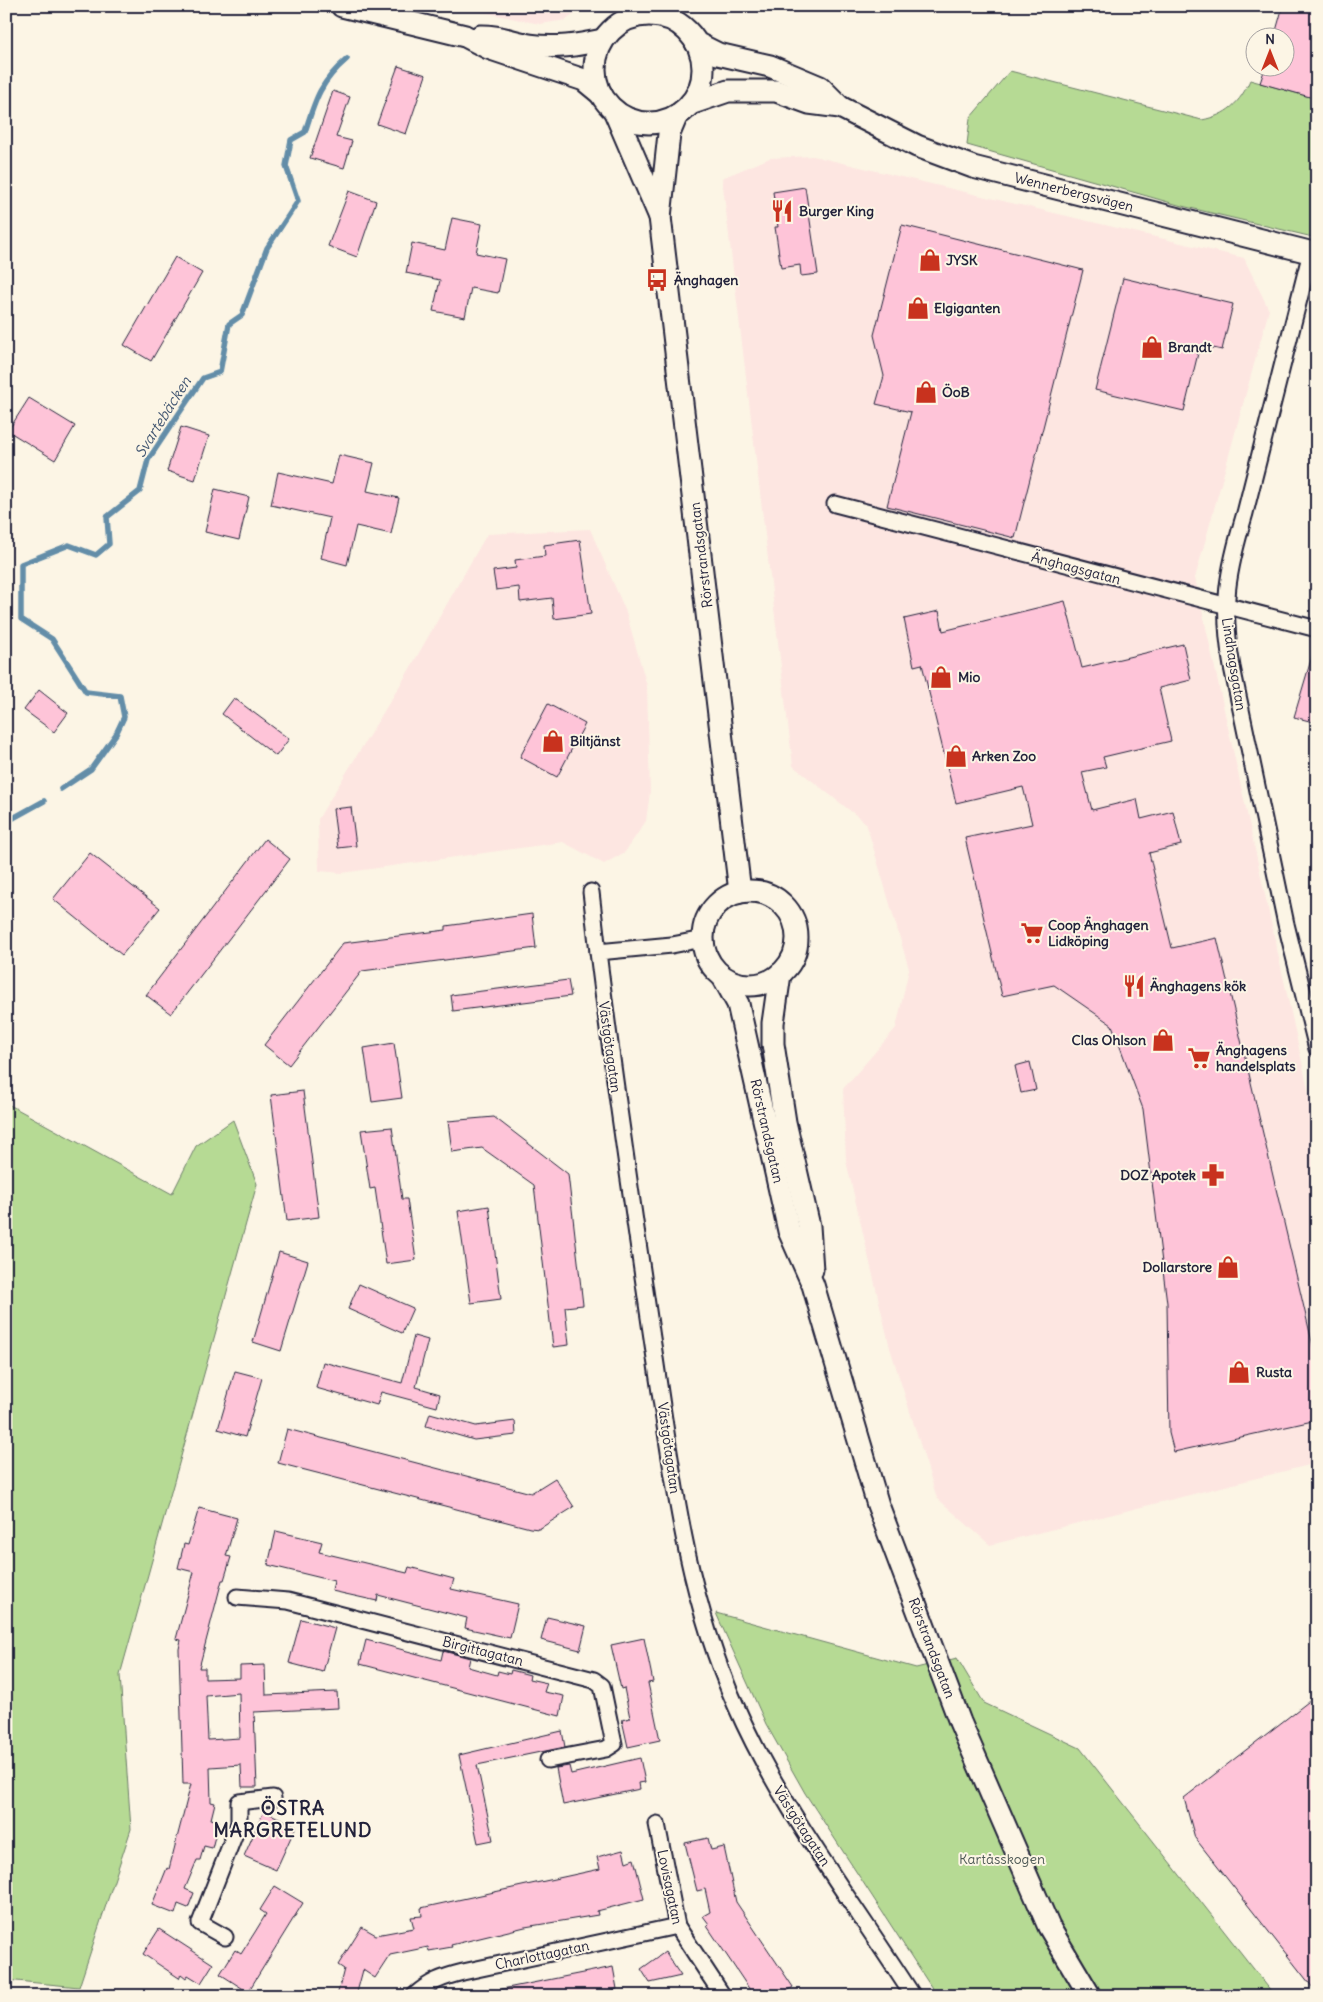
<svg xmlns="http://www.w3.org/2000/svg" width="1323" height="2002" viewBox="0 0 1323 2002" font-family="Delius,sans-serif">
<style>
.built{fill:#fde6e1}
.green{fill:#b6da94;stroke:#6c7e68}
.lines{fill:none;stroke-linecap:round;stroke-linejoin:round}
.stream{stroke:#638da8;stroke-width:5.5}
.building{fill:#fec4d8;stroke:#22223b;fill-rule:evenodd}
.street-casing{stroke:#22223b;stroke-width:19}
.secondary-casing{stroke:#22223b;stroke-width:25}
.street{stroke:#fcf5e5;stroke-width:15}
.secondary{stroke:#fcf5e5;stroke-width:21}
.labels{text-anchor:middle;stroke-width:4;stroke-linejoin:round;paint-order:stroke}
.street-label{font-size:14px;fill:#22223b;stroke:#fcf5e5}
.poi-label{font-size:14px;font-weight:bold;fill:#22223b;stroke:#fcf5e5;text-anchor:start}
.park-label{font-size:14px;fill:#4e5956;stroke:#fcf5e5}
.water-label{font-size:15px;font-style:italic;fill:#435772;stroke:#fcf5e5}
.district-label{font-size:19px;font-weight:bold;letter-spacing:1px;fill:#22223b;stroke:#fcf5e5}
</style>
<rect width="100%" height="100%" fill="#fcf5e5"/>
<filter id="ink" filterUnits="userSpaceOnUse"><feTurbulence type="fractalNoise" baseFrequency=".02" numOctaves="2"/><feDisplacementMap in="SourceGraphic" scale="10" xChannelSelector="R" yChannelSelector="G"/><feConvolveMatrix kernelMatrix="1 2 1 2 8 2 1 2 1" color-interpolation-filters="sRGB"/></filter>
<g filter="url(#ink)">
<!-- built -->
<g class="built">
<polygon points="453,6 586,6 566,20 540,24"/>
<polygon points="813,156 1244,258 1269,310 1195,578 1317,1130 1317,1463 990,1545 937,1498 890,1348 846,1161 843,1089 896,1028 909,969 866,823 793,766 722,178 770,158"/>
<polygon points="590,529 626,612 647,686 650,792 646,821 625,852 604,864 563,842 342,873 319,871 318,819 408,672 487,534"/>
</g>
<!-- green -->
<g class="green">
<path d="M 1010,71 L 1202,120 C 1227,115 1240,103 1250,80 L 1317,99 L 1317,238 L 1182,206 L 967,145 L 970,118 Z"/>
<polygon points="6,1103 172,1194 196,1146 233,1120 257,1184 120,1675 131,1829 79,1987 6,1980"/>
<polygon points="716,1613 916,1668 957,1658 984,1703 1080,1748 1275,1996 937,1996 805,1793 766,1724"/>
</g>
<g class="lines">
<!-- stream -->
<g class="stream">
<path d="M 61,789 L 91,769 L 116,734 L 124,717 L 120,696 L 86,692 L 52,639 L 21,619 L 21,564 L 69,545 L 96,555 L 109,544 L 107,517 L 140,491 L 148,460 L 178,415 L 203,378 L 220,372 L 229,324 L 242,315 L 267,248 L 298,201 L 286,166 L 291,140 L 305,132 C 315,100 320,82 347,59"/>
<polyline points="6,822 44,801"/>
</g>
</g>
<!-- building -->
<g class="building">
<polygon points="1283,6 1317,6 1317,99 1260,83 1265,68 1286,68 1286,38 1274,38"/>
<polygon points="398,66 426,75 406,134 377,124"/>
<polygon points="333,91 350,97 336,137 352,141 344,168 310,158"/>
<polygon points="805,187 818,274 801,276 800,265 781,268 775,227 778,227 773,192"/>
<polygon points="349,191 376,201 357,257 328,246"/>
<polygon points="452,218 482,224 476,253 505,259 498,293 471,288 465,317 433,311 440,280 406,273 412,243 445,250"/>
<polygon points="902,225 1083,270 1015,538 887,506 911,412 876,404 884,376 874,335"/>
<polygon points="175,257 202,273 151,361 124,345"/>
<polygon points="1123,278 1233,304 1222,350 1200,345 1184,411 1095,390"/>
<polygon points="29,398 75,426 55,460 8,431"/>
<polygon points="181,427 209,436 195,480 167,471"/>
<polygon points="339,455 374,463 367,491 399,498 391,534 356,526 347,565 321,558 330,518 271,505 278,472 332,484"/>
<polygon points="215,489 249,497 239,540 205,532"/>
<polygon points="580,540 591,614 554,619 552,598 520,602 519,587 496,590 493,571 516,568 515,560 545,556 544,545"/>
<polygon points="1065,601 1082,668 1183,644 1191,680 1159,688 1171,741 1103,757 1106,767 1082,772 1092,810 1137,799 1141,819 1173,811 1181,845 1149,853 1172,948 1217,938 1317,1363 1317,1420 1174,1452 1169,1433 1167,1303 1143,1109 1112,1025 1054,985 1002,996 965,838 1032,824 1023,787 956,803 922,664 914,666 904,619 939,611 943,631"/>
<polygon points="1313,653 1317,654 1317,723 1294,717"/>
<polygon points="39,690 68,713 54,732 24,710"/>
<polygon points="234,698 289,739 276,756 222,714"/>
<polygon points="548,704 585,724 557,777 520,757"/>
<polygon points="351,807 356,846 338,848 333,809"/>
<polygon points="265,839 290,859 171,1014 146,995"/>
<polygon points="90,853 160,908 122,955 53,899"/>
<polygon points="532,914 536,948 362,971 289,1065 264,1045 343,943 446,930 446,926"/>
<polygon points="568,980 571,996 453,1011 451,995"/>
<polygon points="394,1043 402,1098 372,1102 364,1048"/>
<polygon points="1030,1062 1036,1090 1021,1093 1015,1066"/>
<polygon points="303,1091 319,1217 287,1221 271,1095"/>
<polygon points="494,1117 568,1174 583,1305 565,1307 569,1345 553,1347 534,1185 482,1148 452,1152 448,1121"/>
<polygon points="392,1127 402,1199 407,1199 416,1260 386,1264 375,1188 370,1189 361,1130"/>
<polygon points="489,1206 501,1299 471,1303 458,1211"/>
<polygon points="279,1252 308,1261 281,1351 253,1342"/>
<polygon points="359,1284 413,1308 402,1333 348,1309"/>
<polygon points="414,1336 428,1340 416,1387 440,1394 437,1407 381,1392 377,1405 316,1388 323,1362 402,1383"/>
<polygon points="235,1371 262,1378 245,1437 218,1429"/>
<polygon points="430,1413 476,1426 515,1421 516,1435 474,1440 426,1426"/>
<polygon points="287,1429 531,1493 555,1478 574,1507 539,1529 530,1528 278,1463"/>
<path d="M 199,1508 L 237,1518 L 226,1556 L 231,1557 L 224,1580 L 222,1580 L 199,1668 L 205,1668 L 205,1679 L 240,1678 L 240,1666 L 265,1665 L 266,1695 L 337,1692 L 338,1708 L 254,1712 L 257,1787 L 242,1787 L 241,1765 L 210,1767 L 211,1802 L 215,1803 L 211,1819 L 219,1821 L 212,1848 L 204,1846 L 200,1860 L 197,1860 L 185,1889 L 194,1893 L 188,1908 L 178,1904 L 175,1914 L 152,1905 L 167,1868 L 169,1869 L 191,1784 L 183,1784 L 179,1649 L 181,1640 L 176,1639 L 194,1572 L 178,1568 L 184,1544 L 188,1545 ZM 239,1693 L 240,1738 L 208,1740 L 206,1696 Z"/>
<polygon points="276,1531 322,1542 319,1552 407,1573 409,1567 454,1579 451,1589 518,1604 510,1638 465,1628 467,1618 378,1595 377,1601 332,1591 334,1581 268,1565"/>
<polygon points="547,1617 586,1626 580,1650 541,1640"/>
<polygon points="301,1619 335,1628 323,1672 289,1663"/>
<polygon points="644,1638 653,1682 648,1683 660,1740 628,1747 622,1720 630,1718 624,1688 621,1689 611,1645"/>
<polygon points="366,1640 441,1660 443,1651 470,1658 468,1667 497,1675 498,1671 510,1674 511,1670 530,1675 529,1679 547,1683 544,1692 564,1696 560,1716 360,1664"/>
<polygon points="1317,1695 1317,1993 1195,1838 1184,1798"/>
<polygon points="562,1731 565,1747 477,1765 493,1840 478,1843 459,1755"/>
<polygon points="640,1758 645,1782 639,1783 640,1789 563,1805 556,1768 569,1766 571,1774"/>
<polygon points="264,1811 296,1826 276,1870 244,1856"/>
<polygon points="708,1838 711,1850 724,1847 736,1902 793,1987 781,1996 754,1996 707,1926 709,1924 703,1916 710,1912 705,1889 697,1891 685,1843"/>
<polygon points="623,1850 626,1862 634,1859 644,1899 597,1911 598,1915 525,1927 451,1945 452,1947 429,1951 428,1947 390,1955 375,1978 363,1970 356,1996 337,1996 344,1969 338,1965 362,1927 376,1935 414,1928 411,1917 422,1916 421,1908 600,1869 597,1857"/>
<polygon points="275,1886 303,1903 248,1992 220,1974 235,1950 241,1954 255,1932 266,1914 260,1910"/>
<polygon points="159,1929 213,1964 201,1983 188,1975 186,1978 181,1974 179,1978 143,1954"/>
<polygon points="665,1952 681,1976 650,1983 641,1969"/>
<polygon points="613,1967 617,1989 595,1993 596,1996 503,1996 502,1989"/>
</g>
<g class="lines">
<defs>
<g id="street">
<path d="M 1311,252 L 1245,513 C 1227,573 1221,605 1232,667 L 1286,924 L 1317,1049"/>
<polyline points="835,504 1317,629"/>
<polyline points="591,892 598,952"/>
<path d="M 703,939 L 672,945 L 598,952 C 614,1081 633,1209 652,1338 C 671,1463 684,1590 736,1706 C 780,1807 853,1902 913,1996"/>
<polyline points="237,1597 288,1601 594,1680 602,1686 614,1744 606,1749 548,1760"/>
<polyline points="657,1824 677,1926 723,1996"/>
<polyline points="225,1937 200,1923 239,1823 239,1802 273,1798"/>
<path d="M 414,1996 C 429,1982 443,1977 463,1972 L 677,1926"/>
</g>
<g id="secondary">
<polyline points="342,6 465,36 488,48 584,80 601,94"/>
<circle cx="649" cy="69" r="54"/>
<path d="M 480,36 C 498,35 513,42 530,45 C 555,49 578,45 603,40"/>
<polyline points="696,43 718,54 770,66 820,87 840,107"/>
<polyline points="690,104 728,91 776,91 809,103 840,107 917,146 973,167 1317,254"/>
<polyline points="614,110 660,217"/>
<polyline points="677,115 669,134 660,217 740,892"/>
<circle cx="750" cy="938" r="47"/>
<polyline points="780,974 773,1023 773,1044 785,1122 809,1226 812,1270"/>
<polyline points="723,977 738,1004 789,1231 813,1285 878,1505 960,1722 1049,1927 1090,1996"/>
</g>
</defs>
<!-- street casing -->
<use href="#street" class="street-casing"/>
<!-- secondary casing -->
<use href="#secondary" class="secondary-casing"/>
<!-- street -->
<use href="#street" class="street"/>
<!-- secondary -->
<use href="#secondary" class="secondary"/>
</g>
</g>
<!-- icons -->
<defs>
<symbol id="restaurant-bare" viewBox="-9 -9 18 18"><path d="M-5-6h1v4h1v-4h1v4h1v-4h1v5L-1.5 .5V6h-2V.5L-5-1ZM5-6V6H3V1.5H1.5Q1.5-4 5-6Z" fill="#c8321e" stroke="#fcf5e5" stroke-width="2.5" paint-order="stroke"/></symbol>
<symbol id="shop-bare" viewBox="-9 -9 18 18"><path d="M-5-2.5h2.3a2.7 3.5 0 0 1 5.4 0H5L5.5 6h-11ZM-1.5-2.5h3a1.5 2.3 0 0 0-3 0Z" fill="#c8321e" stroke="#fcf5e5" stroke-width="2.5" paint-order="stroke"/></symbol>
<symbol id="bus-bare" viewBox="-9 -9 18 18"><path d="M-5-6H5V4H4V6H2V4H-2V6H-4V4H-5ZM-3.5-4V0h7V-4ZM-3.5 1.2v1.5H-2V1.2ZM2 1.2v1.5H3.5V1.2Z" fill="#c8321e" stroke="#fcf5e5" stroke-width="2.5" paint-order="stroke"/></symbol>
<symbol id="supermarket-bare" viewBox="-9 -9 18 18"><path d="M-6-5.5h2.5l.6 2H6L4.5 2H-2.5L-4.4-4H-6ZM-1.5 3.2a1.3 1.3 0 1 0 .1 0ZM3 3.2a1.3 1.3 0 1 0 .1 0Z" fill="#c8321e" stroke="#fcf5e5" stroke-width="2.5" paint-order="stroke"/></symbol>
<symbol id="pharmacy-bare" viewBox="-9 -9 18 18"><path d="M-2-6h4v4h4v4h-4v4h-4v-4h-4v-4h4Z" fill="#c8321e" stroke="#fcf5e5" stroke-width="2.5" paint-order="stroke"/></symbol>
</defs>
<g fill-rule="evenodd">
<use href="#restaurant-bare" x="766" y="195" width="32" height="32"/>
<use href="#shop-bare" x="914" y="244" width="32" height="32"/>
<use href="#bus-bare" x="641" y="264" width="32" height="32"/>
<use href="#shop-bare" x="902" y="292" width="32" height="32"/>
<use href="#shop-bare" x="1136" y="331" width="32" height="32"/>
<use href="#shop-bare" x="910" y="376" width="32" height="32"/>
<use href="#shop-bare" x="925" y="661" width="32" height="32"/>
<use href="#shop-bare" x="537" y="725" width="32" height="32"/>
<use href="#shop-bare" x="940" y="740" width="32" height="32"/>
<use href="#supermarket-bare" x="1016" y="917" width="32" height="32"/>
<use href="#restaurant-bare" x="1118" y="970" width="32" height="32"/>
<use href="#shop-bare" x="1147" y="1024" width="32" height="32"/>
<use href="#supermarket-bare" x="1183" y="1042" width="32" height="32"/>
<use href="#pharmacy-bare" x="1197" y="1159" width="32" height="32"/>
<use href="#shop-bare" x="1212" y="1251" width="32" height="32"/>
<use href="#shop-bare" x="1223" y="1356" width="32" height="32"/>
</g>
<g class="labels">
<!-- street labels -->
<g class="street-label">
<text transform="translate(1074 192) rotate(14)" y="5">Wennerbergsvägen</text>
<text transform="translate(701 555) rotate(-97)" y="5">Rörstrandsgatan</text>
<text transform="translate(1076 568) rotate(15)" y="5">Änghagsgatan</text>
<text transform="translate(1234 664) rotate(81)" y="5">Lindhagsgatan</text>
<text transform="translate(610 1047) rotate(82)" y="5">Västgötagatan</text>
<text transform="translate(767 1131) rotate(77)" y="5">Rörstrandsgatan</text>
<text transform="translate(669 1448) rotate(82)" y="5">Västgötagatan</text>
<text transform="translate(932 1648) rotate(69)" y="5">Rörstrandsgatan</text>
<text transform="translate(483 1651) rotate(14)" y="5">Birgittagatan</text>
<text transform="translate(802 1826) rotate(57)" y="5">Västgötagatan</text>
<text transform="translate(670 1887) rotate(78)" y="5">Lovisagatan</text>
<text transform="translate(542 1955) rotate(-12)" y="5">Charlottagatan</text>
</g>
<!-- poi labels -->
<g class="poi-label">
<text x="799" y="216">Burger King</text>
<text x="946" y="265">JYSK</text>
<text x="674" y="285">Änghagen</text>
<text x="934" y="313">Elgiganten</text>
<text x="1168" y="352">Brandt</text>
<text x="942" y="397">ÖoB</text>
<text x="958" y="682">Mio</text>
<text x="570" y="746">Biltjänst</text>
<text x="972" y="761">Arken Zoo</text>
<text x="1048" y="930">Coop Änghagen<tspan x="1048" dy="16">Lidköping</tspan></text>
<text x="1150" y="991">Änghagens kök</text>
<text x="1146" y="1045" text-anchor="end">Clas Ohlson</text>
<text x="1216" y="1055">Änghagens<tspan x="1216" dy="16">handelsplats</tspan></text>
<text x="1196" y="1180" text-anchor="end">DOZ Apotek</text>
<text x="1212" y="1272" text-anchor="end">Dollarstore</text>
<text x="1256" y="1377">Rusta</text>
</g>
<!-- park labels -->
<g class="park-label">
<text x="1002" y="1864">Kartåsskogen</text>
</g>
<!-- water labels -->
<g class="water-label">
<text transform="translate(163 417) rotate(-58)" y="5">Svartebäcken</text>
</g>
<!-- district labels -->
<g class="district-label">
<text x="293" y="1815">ÖSTRA<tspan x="293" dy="22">MARGRETELUND</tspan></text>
</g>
</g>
<!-- margin -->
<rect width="1323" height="2002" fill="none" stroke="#fcf5e5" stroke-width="25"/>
<rect x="12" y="12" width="1298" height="1977" fill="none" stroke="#22223b" stroke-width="2" filter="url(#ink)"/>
<!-- north arrow -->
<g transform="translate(1270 52)"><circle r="24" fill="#fcf5e5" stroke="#a5a1a1"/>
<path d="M0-4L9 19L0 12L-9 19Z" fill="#c8321e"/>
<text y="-8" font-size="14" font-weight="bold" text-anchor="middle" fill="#22223b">N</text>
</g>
</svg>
